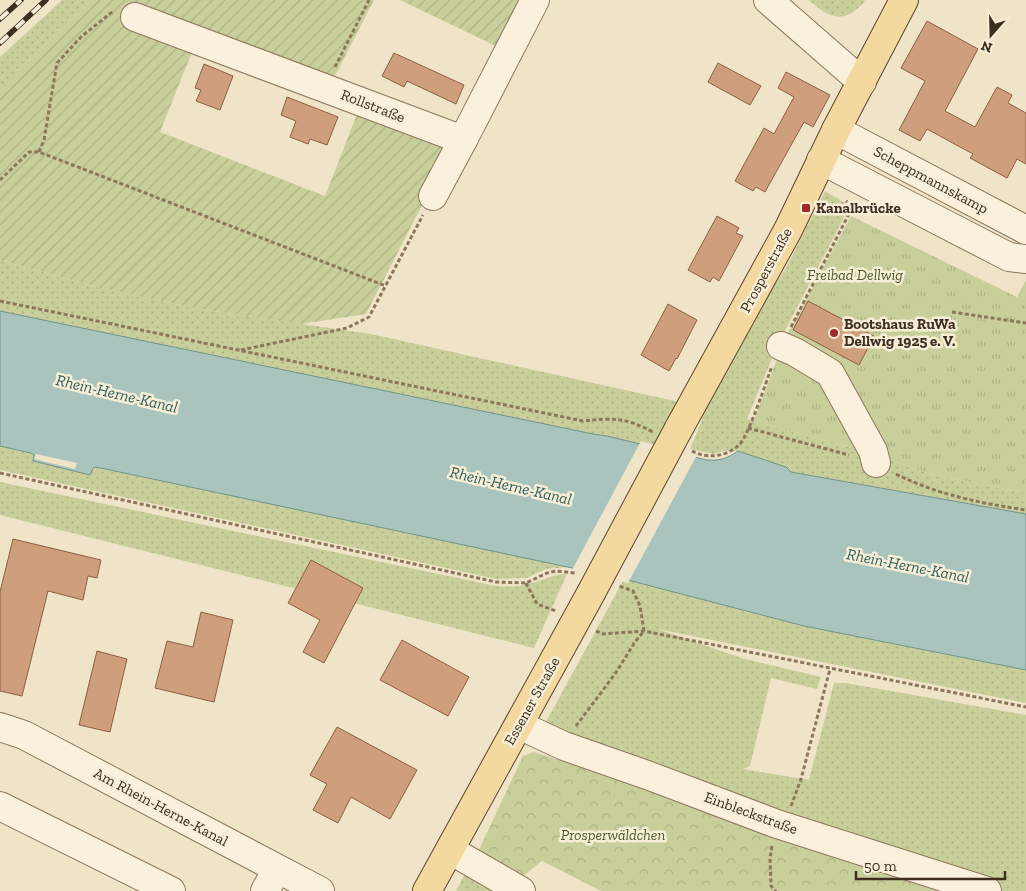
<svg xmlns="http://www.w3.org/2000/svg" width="1026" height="891" viewBox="0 0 1026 891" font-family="'Zilla Slab',serif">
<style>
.grass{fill:url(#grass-dots)}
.forest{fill:url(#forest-crowns)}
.park{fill:url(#park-tufts)}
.garden{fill:url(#garden-furrows)}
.water{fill:#a9c4bc;stroke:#6f938a}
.pier{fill:#f0e4c8}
.building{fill:#cf9f7d;stroke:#8d5f41}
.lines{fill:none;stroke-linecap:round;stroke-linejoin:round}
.minor-casing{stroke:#8d765c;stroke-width:30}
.major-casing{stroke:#5b4430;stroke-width:30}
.path{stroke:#8d765c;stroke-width:3;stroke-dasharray:4 2.5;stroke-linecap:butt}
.minor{stroke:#faf1dc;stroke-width:28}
.major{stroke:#f3d9a0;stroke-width:28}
.rail-casing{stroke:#3d2e20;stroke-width:5.5}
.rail{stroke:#f7eed8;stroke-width:4;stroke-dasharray:11;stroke-linecap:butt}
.major-bridge-casing{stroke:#5b4430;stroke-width:30;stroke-linecap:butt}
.major-bridge{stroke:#f3d9a0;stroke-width:28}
.poi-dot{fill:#9e2a2b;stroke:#f7eed8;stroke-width:2}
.labels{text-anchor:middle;stroke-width:5;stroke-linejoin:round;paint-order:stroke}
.street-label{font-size:15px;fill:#3d2e20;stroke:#f7eed8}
.poi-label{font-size:15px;font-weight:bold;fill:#3d2e20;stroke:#f7eed8;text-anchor:start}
.park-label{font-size:15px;font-style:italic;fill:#4d5a26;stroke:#f7eed8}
.water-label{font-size:16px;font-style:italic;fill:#2f5d5a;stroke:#f7eed8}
</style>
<defs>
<pattern id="grass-dots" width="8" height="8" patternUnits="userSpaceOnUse" patternTransform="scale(1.25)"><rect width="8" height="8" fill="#c9cf9b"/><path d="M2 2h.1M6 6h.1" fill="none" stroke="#aeb285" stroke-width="1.8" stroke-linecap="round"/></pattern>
<pattern id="forest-crowns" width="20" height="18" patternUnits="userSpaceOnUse" patternTransform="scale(1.25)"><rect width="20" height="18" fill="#c9cf9b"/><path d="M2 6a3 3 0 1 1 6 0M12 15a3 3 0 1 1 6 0" fill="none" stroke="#aeb285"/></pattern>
<pattern id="park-tufts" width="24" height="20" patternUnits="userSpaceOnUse" patternTransform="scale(1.25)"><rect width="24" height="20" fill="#c9cf9b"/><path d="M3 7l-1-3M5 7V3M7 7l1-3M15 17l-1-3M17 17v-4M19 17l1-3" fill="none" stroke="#aeb285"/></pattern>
<pattern id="garden-furrows" width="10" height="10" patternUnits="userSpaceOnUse" patternTransform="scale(1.25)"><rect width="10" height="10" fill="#c9cf9b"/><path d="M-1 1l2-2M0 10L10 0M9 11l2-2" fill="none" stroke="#aeb285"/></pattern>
</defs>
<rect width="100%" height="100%" fill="#f0e4c8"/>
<!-- grass -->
<g class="grass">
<polygon points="62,0 92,0 0,88 0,57"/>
<path d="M 809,0 L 865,0 C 863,5 858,8 854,11 C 838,24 822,12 809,0 Z"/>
<polygon points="825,191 850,206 778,344 747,419 881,456 930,474 1026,493 1026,514 791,472 786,467 738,451 724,451 714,454 690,449 702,420 700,411 764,300 785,270"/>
<polygon points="0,260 104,289 200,309 371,334 684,403 660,449 607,436 593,434 0,311"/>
<polygon points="0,446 32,453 34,455 33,461 90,475 93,468 96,467 568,567 546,569 527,578 496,579 0,470"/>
<path d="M 0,482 L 496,586 C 507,587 517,587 528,584 C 542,581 553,574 567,574 L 534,648 L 0,515 Z"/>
<polygon points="624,579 804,626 1026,670 1026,703 657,629 745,659 821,677 817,689 771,678 750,766 743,769 809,780 834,683 846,683 1026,715 1026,891 944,891 540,733"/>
<polygon points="467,870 507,891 456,891"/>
</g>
<!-- forest -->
<polygon class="forest" points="534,752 699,805 944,891 601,891 542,861 522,877 476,856 523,756"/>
<!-- park -->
<polygon class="park" points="851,216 1017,297 1026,280 1026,493 930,474 881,456 754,421 783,343"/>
<!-- garden -->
<g class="garden">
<polygon points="92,0 374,0 324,97 194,47 160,132 325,196 358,112 453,145 366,314 301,324 200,309 104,289 0,260 0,88"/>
<polygon points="400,0 524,0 500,48"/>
</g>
<!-- water -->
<path class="water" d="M 0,311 L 593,434 L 607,436 L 707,460 C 720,461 728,458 738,451 L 786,467 L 791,472 L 1026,514 L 1026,670 L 804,626 L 624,579 L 96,467 L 93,468 L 90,475 L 33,461 L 34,455 L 31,453 L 0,446 Z"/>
<!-- pier -->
<g class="pier">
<polygon points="641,441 697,455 628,583 572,570"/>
<polygon points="36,454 77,463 75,469 34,459"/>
</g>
<!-- building -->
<g class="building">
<polygon points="927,21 978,49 945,111 975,127 997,87 1012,95 1008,103 1026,113 1026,164 1017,159 1007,178 970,158 973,154 927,129 920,141 899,130 925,81 901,68"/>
<polygon points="394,53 464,85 456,104 407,81 404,87 382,76"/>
<polygon points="718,63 761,86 750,105 708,82"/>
<polygon points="204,64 233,76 220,110 196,101 201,90 195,88"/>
<polygon points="786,72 830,95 813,127 804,122 765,192 756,187 753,191 735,181 764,128 774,134 794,97 778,88"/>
<polygon points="287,97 338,117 327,145 310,139 308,144 290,137 296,121 281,115"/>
<polygon points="717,216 739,228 736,233 743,236 719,281 713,277 710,282 688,270"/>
<polygon points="808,301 874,336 859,365 793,330"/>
<polygon points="668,304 697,320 677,359 676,358 669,371 641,355"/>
<polygon points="13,539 101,560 97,578 88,576 83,600 48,591 22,696 0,691 0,592"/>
<polygon points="311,560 363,588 324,663 303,652 320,620 288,603"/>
<polygon points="201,612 233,620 214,702 155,688 167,641 193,647"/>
<polygon points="402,640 469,677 448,716 380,680"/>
<polygon points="97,651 127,659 110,732 79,725"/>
<polygon points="337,727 417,770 390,819 351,797 338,823 313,810 327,784 310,775"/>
</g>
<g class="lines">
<defs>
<g id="minor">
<polyline points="768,0 862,82"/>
<polyline points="135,17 463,140 535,0"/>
<polyline points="836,130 1026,230"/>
<polyline points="821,160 1009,257 1026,259"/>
<polyline points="433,196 463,140"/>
<polyline points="781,346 795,352 830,373 873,451 876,463"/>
<polyline points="519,725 564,746 647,775 777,824 987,891"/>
<polyline points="0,727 24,735 320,891"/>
<polyline points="0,806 171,891"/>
<polyline points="450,850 521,891"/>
<polyline points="265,891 277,869"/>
</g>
<g id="major">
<polyline points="678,430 788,230 836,130 904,0"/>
<polyline points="427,891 591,593"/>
</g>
</defs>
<!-- minor casing -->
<use href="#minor" class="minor-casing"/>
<!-- major casing -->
<use href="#major" class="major-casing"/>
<!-- path -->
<g class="path">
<polyline points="335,67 369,0"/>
<polyline points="39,152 44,140 57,63 81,37 112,12"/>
<polyline points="0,180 29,152 39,152 386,286"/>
<path d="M 0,301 L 583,421 C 614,418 624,417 653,432"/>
<polyline points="952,312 1026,323"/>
<polyline points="791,327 853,206 846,201"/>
<polyline points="241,350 347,328 369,317 423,215"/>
<polyline points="748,428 849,455"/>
<path d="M 692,451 C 707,459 726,457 739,445 C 749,435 766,382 772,366"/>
<polyline points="0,473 496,582 526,583 547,573 556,571 575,573"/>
<path d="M 896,474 C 938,495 980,503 1026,510"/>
<polyline points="526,583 537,604 556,611"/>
<polyline points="596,631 603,634 644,631 1026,707"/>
<polyline points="576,726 615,674 635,642 644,631 640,606 633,591 619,586"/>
<polyline points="791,806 801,779 830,669"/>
<polyline points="772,846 770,858 771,886 776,891"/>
</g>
<!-- minor -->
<use href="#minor" class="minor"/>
<!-- major -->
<use href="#major" class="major"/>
<defs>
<g id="rail">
<polyline points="0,19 21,0"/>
<polyline points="0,43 46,0"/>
</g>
</defs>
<!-- rail casing -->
<use href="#rail" class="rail-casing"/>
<!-- rail -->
<use href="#rail" class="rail"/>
<defs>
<polyline id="major-bridge" points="591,593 678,430"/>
</defs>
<!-- major-bridge casing -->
<use href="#major-bridge" class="major-bridge-casing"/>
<!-- major-bridge -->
<use href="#major-bridge" class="major-bridge"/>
</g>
<!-- markers -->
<g class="poi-dot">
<rect x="801" y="203" width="10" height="10" rx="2.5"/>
<circle cx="834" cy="333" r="5"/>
</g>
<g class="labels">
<!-- street labels -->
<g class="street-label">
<text transform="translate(373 106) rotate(21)" y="5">Rollstraße</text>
<text transform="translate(931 180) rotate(28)" y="5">Scheppmannskamp</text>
<text transform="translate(766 270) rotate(-62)" y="5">Prosperstraße</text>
<text transform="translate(532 701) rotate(-61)" y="5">Essener Straße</text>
<text transform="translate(161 807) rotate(28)" y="5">Am Rhein-Herne-Kanal</text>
<text transform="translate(751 813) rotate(20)" y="5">Einbleckstraße</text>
</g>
<!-- poi labels -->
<g class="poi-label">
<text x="816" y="213">Kanalbrücke</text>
<text x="844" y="329">Bootshaus RuWa<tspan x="844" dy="17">Dellwig 1925 e. V.</tspan></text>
</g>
<!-- park labels -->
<g class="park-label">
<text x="855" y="280">Freibad Dellwig</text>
<text x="613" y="840">Prosperwäldchen</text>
</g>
<!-- water labels -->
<g class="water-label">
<text transform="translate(117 393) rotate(13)" y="6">Rhein-Herne-Kanal</text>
<text transform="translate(511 485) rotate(13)" y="6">Rhein-Herne-Kanal</text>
<text transform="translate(908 565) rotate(11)" y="6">Rhein-Herne-Kanal</text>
</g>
</g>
<!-- north arrow -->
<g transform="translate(991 35) rotate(200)" stroke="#f7eed8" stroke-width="4" paint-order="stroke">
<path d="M0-4L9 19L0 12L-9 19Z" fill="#3d2e20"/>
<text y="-8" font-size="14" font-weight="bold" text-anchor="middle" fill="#3d2e20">N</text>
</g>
<!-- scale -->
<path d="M856 871v8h149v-8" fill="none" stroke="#3d2e20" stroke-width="2.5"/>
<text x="864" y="871" font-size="15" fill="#3d2e20" stroke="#f7eed8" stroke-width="4" paint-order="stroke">50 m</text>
</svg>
